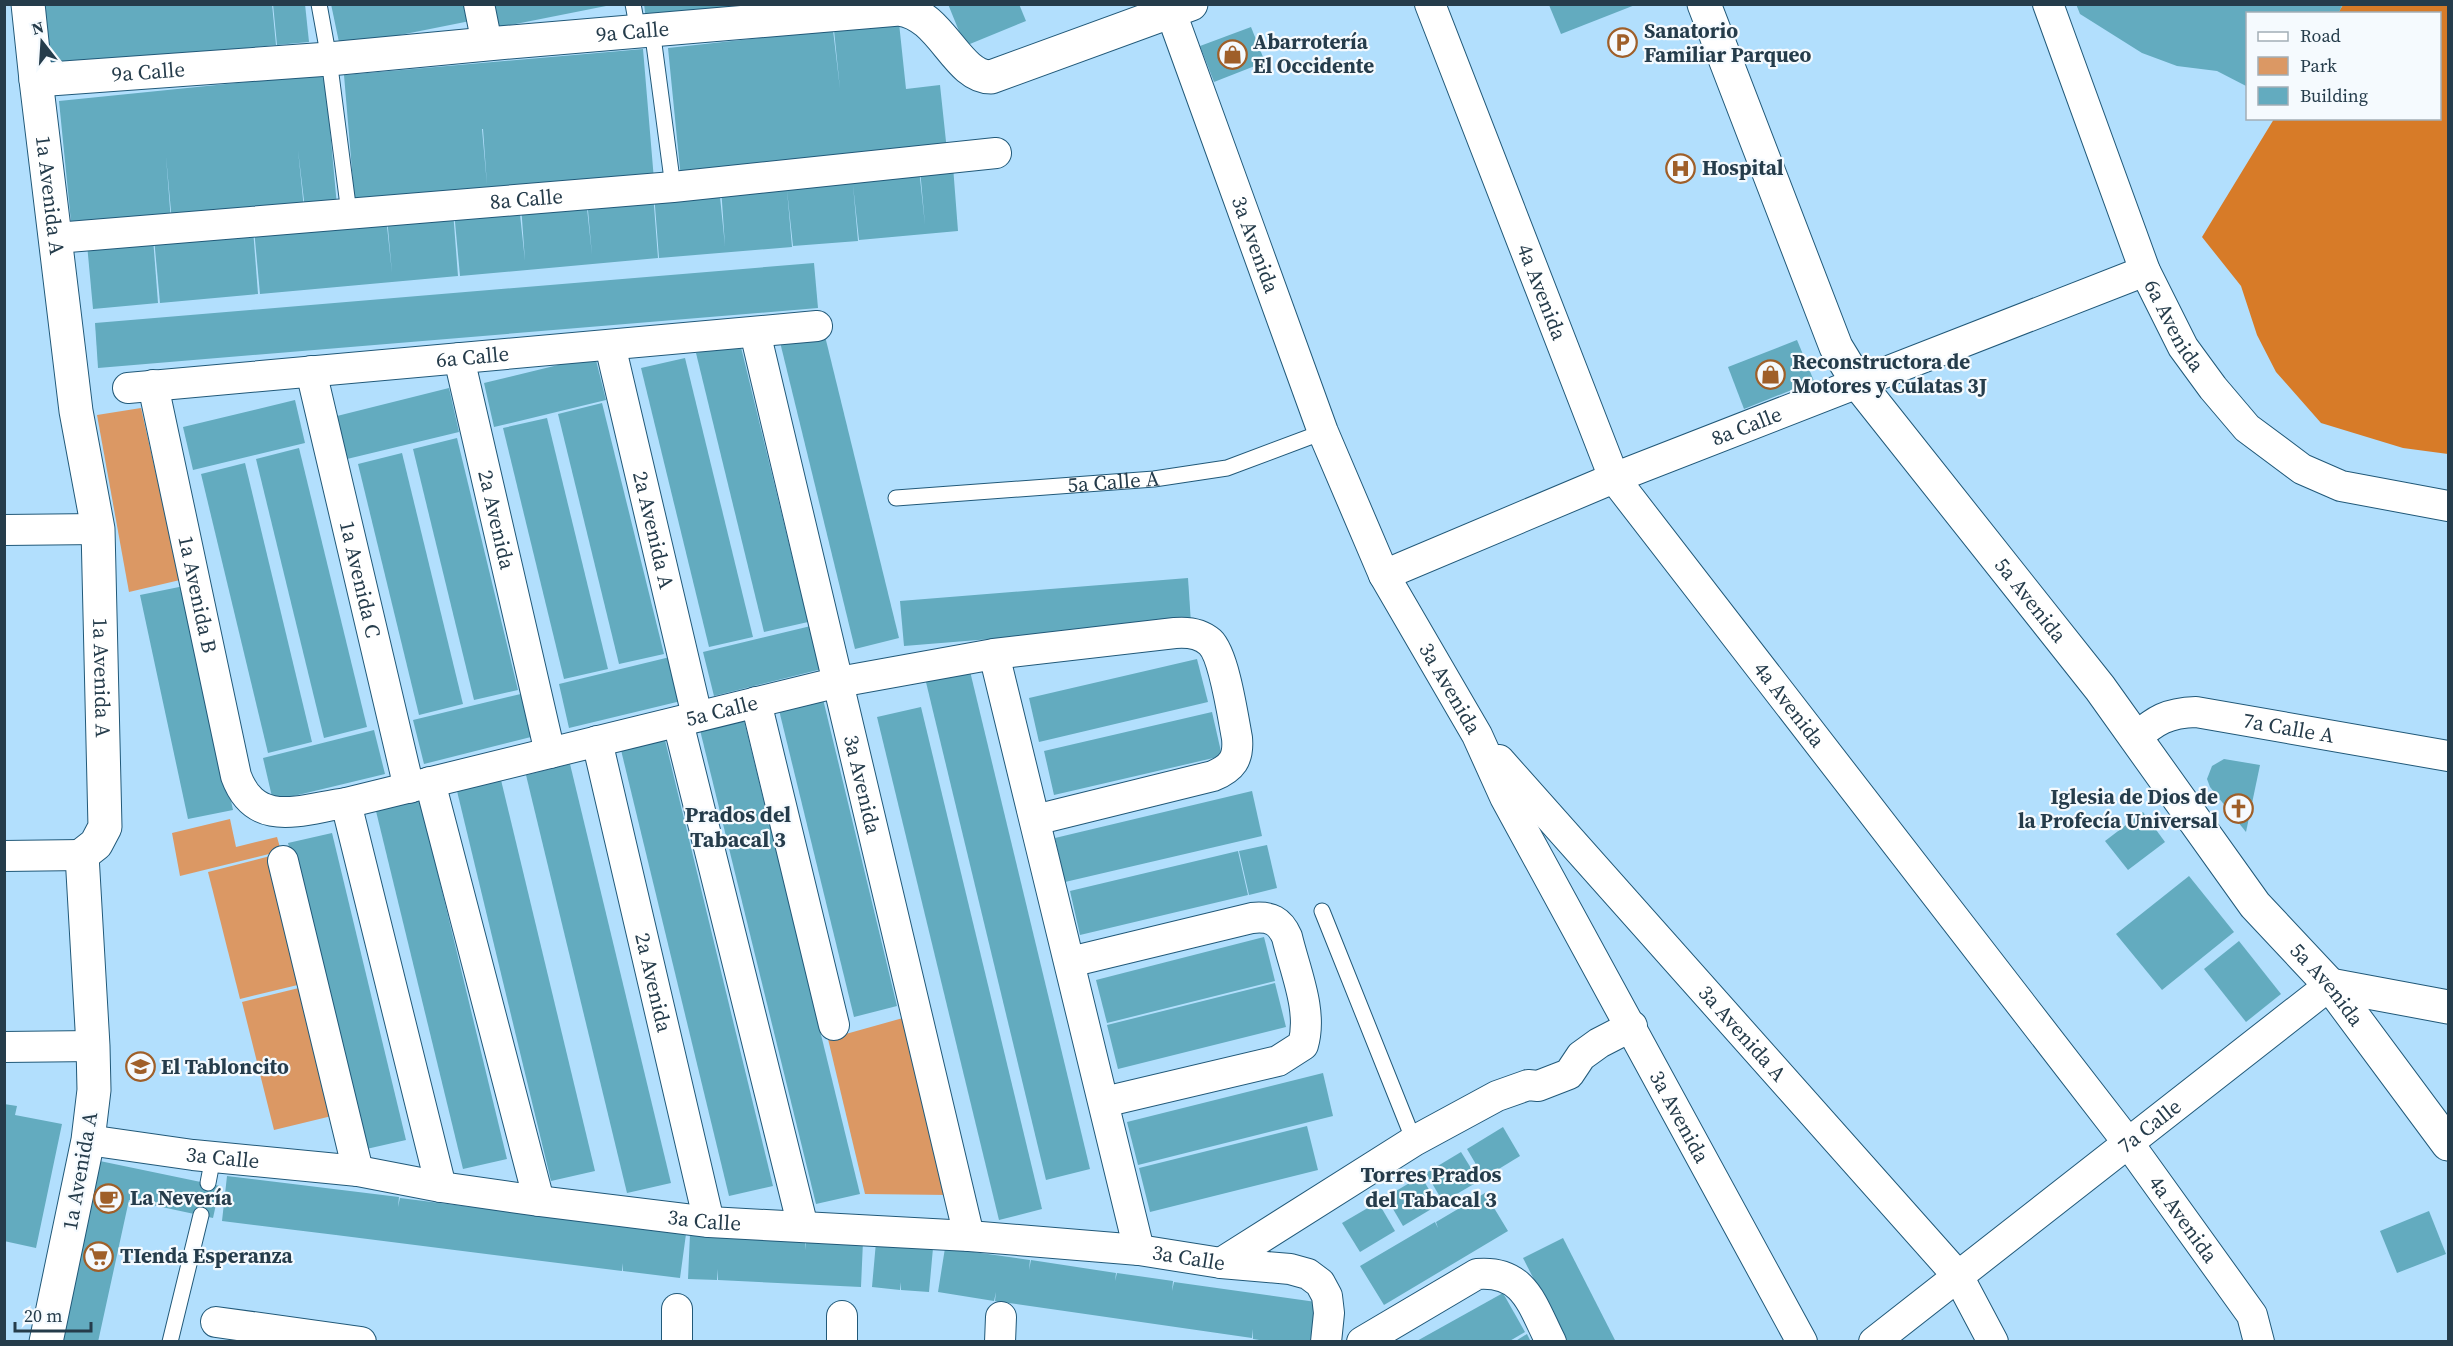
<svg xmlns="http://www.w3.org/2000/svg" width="2453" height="1346" viewBox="0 0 2453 1346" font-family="'Source Serif 4',serif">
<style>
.green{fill:#db9864}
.forest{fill:#d77b28}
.building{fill:#63abbf;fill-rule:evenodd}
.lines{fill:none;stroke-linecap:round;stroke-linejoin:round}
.service-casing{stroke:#215979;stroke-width:17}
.minor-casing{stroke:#215979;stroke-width:32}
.tertiary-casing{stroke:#215979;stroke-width:35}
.secondary-casing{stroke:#215979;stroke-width:35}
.service{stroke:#fff;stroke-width:15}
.minor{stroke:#fff;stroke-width:30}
.tertiary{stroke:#fff;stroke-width:33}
.secondary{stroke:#fff;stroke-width:33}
.labels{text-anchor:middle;stroke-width:4.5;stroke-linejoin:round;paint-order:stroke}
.street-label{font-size:21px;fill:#253c4b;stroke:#f5fafe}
.poi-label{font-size:21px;font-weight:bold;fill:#253c4b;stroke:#f5fafe;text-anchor:start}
.neighbourhood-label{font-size:22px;font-weight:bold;fill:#253c4b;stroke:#f5fafe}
</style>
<rect width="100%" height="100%" fill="#b2dffd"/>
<!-- green -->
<g class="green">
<polygon points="141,408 180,580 129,592 97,415"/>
<polygon points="230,819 236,847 277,837 281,851 180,876 172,833"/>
<polygon points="274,855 306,983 240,999 208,872"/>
<polygon points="307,986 340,1114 274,1130 242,1002"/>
<polygon points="910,1016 949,1195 865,1194 828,1039"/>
</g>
<!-- forest -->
<polygon class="forest" points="2343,5 2448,5 2448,454 2403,448 2321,423 2276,372 2257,335 2241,286 2202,237 2274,119 2440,118 2440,14 2338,13"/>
<!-- building -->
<g class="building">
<polygon points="38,4 272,4 276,45 44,68"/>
<polygon points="273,4 305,4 309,42 277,45"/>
<polygon points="331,4 466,5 470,21 340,47"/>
<polygon points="490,4 606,4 606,6 495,28"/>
<polygon points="644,4 798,4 646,20"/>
<polygon points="948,4 1019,4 1026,21 965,46"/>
<polygon points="2076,4 2343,4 2338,14 2248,14 2248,87 2217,71 2177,66 2142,53 2080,14"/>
<polygon points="1549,5 1635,5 1561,34"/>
<polygon points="899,23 906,89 940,85 947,151 681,179 668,48 833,30 840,89 834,30"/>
<polygon points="1251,27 1265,62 1214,82 1200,46"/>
<path d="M 643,49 L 654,180 L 355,206 L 344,75 ZM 482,129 L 483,129 L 487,185 Z"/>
<polygon points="325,74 337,206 305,209 298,150 304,209 172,222 166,156 171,222 72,232 59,101"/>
<polygon points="953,166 958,231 859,240 853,185 858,241 793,246 787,190 792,247 659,258 654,193 719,187 725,246 721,187 919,169 925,225 920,169"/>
<polygon points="653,193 658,258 460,276 454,211 519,205 525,261 521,205 586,199 592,255 587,199"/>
<polygon points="453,211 458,276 260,294 254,229 386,217 392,273 387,217"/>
<polygon points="253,229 258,294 160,303 154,238"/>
<polygon points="153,238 158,303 93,309 87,244"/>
<polygon points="814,263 818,308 98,368 95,323"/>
<polygon points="824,332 899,638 855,649 780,342"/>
<polygon points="1797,340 1814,381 1744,409 1728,367"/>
<polygon points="740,343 808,622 764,632 696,353"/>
<polygon points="595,356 606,400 494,427 484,383"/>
<polygon points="685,358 753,637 709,647 641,368"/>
<polygon points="449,388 459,432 347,459 337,416"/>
<polygon points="295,400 305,443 193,470 183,427"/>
<polygon points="602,403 664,654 619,664 558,414"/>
<polygon points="547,418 608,669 564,679 503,428"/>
<polygon points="457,438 518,690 474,700 413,449"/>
<polygon points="299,448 367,727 324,738 256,459"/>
<polygon points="402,453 463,704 419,715 358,464"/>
<polygon points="245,463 312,742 268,753 201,474"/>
<polygon points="1188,578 1191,623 904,646 900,601"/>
<polygon points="184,586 233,810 188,819 140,595"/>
<polygon points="815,625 826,668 714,696 703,652"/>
<polygon points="670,657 681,701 569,728 559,684"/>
<polygon points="1197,659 1208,702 1039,742 1029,698"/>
<polygon points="969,667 1090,1169 1046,1180 925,678"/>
<polygon points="525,693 535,736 424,764 413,720"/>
<polygon points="823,699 897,1006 854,1017 779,710"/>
<polygon points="921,707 1042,1209 999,1220 877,717"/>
<polygon points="1212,712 1222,756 1054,795 1044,751"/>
<polygon points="744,720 860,1194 816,1204 700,730"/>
<polygon points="374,730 385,774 273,801 263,758"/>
<polygon points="665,740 773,1186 729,1196 621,750"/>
<polygon points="2224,759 2260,765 2246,832 2210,787 2207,779 2212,766"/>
<polygon points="570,764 671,1183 627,1193 526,775"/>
<polygon points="501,780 595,1171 551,1181 457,791"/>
<polygon points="1252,791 1262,836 1065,882 1055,838"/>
<polygon points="419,796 507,1159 463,1169 375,807"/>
<polygon points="2143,812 2165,842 2128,870 2105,841"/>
<polygon points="332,833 406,1140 362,1150 288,843"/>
<polygon points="1267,845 1277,888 1249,895 1239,851"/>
<polygon points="1238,851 1248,895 1080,935 1070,891"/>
<polygon points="2189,876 2234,932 2162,990 2116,934"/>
<polygon points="1264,937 1275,981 1107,1023 1096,980"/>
<polygon points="2239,941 2281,994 2246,1022 2204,969"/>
<polygon points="1275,983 1286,1027 1118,1069 1107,1025"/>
<polygon points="1323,1073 1333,1116 1138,1165 1127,1122"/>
<polygon points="4,1104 17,1106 15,1115 62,1124 36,1248 4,1241"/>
<polygon points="1307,1126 1318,1170 1150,1212 1139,1168"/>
<polygon points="1503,1127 1520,1156 1484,1178 1467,1149"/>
<polygon points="1461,1152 1479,1181 1443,1202 1426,1173"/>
<polygon points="95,1160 220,1186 213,1218 129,1200 98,1342 56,1342"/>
<polygon points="227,1176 399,1197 398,1207 400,1198 686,1234 680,1278 623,1271 623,1263 622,1271 336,1235 337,1226 336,1235 222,1221"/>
<polygon points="1421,1176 1438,1205 1403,1226 1386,1197"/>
<polygon points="1485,1193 1508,1231 1384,1305 1360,1266 1435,1222 1438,1228 1436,1222"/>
<polygon points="1378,1202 1395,1231 1360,1252 1342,1223"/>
<polygon points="2429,1211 2446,1254 2397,1273 2380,1231"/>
<polygon points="690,1234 805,1239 806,1250 806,1239 863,1241 861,1287 718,1280 717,1269 717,1280 688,1279"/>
<polygon points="1563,1238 1616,1342 1566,1342 1523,1258"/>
<polygon points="876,1242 933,1248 929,1292 901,1290 900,1282 900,1290 872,1287"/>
<polygon points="945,1248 1030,1260 1029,1270 1031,1260 1116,1273 1115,1281 1117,1273 1173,1281 1172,1291 1174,1282 1316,1302 1310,1342 1272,1342 1253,1339 1253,1329 1252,1338 995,1301 996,1292 994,1301 938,1292"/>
<polygon points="1503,1293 1525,1332 1508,1342 1415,1342"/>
<polygon points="1527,1334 1531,1342 1514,1342"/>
</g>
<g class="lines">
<defs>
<g id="service">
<polyline points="319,4 329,59 349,213"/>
<polyline points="633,4 638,31"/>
<polyline points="652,29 673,187"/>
<path id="s1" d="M 896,498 L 1154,479 L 1227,468 L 1323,432"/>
<polyline points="1322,911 1414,1141"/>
<polyline points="208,1183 213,1157"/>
<polyline points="170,1342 201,1215"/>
</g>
<g id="minor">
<polyline points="479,4 487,44"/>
<path id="s2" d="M 1168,4 L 1323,432 L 1384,575 L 1477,735 L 1505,797 L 1802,1342"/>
<path id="s3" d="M 1430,4 L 1614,478 L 2129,1144 L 2252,1315 L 2259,1342"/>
<path id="s4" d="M 2048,4 L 2145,271 L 2183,347 L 2213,388 L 2247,428 L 2302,469 L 2341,486 L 2448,506"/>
<path id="s5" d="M 56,238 L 673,187 L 996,153"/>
<path id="s6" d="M 755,332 L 969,1236"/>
<path id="s7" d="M 610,345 L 697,716"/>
<path id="s8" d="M 459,358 L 550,753"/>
<path id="s9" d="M 311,371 L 409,788"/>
<path id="s10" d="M 153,385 L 236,776 C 256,830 302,809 346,803 L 839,682 L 994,654 L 1175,633 C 1187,632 1200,633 1210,642 C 1224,655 1233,717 1237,738 C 1239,759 1232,768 1213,776 L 1035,820"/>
<path id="s11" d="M 128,388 L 817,326"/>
<polyline points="4,530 98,529"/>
<path id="s12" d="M 1384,575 L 1614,478 L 2145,271"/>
<polyline points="994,654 1139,1250"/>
<polyline points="756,702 834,1025"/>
<polyline points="678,722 803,1227"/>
<path id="s13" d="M 2135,738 C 2156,720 2167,713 2196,712 L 2448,756"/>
<path id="s14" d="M 597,741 L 709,1222"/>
<path id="s15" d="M 1499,760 L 1958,1276 L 1993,1342"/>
<polyline points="430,782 539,1201"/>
<polyline points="346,803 441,1187"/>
<polyline points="4,856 82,855"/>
<polyline points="283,861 358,1171"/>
<path d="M 1070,962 L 1252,918 C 1271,916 1280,921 1287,937 C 1295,971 1313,1011 1303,1045 L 1278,1061 L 1104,1102"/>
<polyline points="4,1047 93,1046"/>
<path id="s16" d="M 88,1140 L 193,1155 L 358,1171 L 441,1187 L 539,1201 L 709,1222 L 969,1236 L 1139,1250 L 1221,1263 L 1290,1269 L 1308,1274 L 1320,1283 L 1327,1296 L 1329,1313 L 1326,1342"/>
<polyline points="1221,1263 1414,1141 1497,1096 1528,1085 1538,1086 1569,1074 1581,1056 1599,1043 1632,1026"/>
<polyline points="216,1322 361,1342"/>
<polyline points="677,1342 677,1309"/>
<polyline points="842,1342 842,1316"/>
<polyline points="1000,1342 1001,1317"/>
<path d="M 1362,1342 L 1477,1274 C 1525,1270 1532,1305 1551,1342"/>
<path id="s17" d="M 1874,1342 L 2330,985"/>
</g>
<g id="tertiary">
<path id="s18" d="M 36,80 L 76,411 L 98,529 L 105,827 L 96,844 L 82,855 L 93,1046 L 94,1090 L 88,1140 L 46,1342"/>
<polyline points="2330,985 2448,1007"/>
</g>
<g id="secondary">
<path id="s19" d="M 28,4 L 36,80 L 329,59 L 487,44 L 899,9 C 942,14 956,77 991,77 L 1191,4"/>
<path id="s20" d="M 1704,4 L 1836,347 L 1858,383 L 2100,688 L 2255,905 L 2330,985 L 2448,1144"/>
</g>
</defs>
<!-- service casing -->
<use href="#service" class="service-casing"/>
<!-- minor casing -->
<use href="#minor" class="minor-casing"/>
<!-- tertiary casing -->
<use href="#tertiary" class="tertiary-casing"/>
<!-- secondary casing -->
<use href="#secondary" class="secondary-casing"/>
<!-- service -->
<use href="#service" class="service"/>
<!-- minor -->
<use href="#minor" class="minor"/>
<!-- tertiary -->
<use href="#tertiary" class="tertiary"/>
<!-- secondary -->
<use href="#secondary" class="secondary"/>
</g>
<!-- icons -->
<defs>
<symbol id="parking-ring" viewBox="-11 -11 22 22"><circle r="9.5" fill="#f5fafe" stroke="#9f5f29" stroke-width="1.5"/><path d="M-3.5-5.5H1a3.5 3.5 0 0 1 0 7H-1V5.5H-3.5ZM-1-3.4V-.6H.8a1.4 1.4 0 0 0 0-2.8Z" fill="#9f5f29"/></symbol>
<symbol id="shop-ring" viewBox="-11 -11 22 22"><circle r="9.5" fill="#f5fafe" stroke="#9f5f29" stroke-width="1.5"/><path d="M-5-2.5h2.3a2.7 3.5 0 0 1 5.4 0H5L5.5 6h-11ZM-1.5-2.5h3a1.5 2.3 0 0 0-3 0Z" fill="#9f5f29"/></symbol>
<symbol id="hospital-ring" viewBox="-11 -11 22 22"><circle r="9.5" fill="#f5fafe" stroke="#9f5f29" stroke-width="1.5"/><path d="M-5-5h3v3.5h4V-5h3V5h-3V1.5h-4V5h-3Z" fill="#9f5f29"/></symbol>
<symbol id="church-ring" viewBox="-11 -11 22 22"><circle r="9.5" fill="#f5fafe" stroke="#9f5f29" stroke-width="1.5"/><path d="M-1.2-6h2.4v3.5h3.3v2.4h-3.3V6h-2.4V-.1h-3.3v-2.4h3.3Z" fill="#9f5f29"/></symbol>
<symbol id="school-ring" viewBox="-11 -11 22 22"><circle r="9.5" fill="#f5fafe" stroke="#9f5f29" stroke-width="1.5"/><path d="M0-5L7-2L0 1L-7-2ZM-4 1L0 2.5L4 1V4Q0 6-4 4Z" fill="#9f5f29"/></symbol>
<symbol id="cafe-ring" viewBox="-11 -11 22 22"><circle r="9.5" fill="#f5fafe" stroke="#9f5f29" stroke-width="1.5"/><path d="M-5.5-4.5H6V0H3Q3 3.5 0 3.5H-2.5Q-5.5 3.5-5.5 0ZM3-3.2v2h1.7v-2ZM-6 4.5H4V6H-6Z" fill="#9f5f29"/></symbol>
<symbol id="supermarket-ring" viewBox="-11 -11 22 22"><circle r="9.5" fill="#f5fafe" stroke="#9f5f29" stroke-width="1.5"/><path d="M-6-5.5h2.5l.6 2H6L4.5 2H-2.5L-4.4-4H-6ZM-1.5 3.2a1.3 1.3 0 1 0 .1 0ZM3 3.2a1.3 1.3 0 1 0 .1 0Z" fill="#9f5f29"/></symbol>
</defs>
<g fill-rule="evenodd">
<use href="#parking-ring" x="1606" y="26" width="33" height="33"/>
<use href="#shop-ring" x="1216" y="38" width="33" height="33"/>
<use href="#hospital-ring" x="1664" y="152" width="33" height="33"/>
<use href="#shop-ring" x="1754" y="358" width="33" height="33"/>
<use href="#church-ring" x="2222" y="792" width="33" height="33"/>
<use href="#school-ring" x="124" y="1050" width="33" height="33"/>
<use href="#cafe-ring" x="92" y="1182" width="33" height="33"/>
<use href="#supermarket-ring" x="82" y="1240" width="33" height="33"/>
</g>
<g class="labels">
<!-- street labels -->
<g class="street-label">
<text dy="7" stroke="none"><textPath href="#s19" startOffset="675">9a Calle</textPath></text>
<text dy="7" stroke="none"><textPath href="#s19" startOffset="189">9a Calle</textPath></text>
<text dy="7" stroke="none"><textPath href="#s18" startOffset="116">1a Avenida A</textPath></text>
<text dy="7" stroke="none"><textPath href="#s5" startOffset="472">8a Calle</textPath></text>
<text dy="7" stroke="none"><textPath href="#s2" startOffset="256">3a Avenida</textPath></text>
<text dy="7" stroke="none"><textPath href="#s3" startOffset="309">4a Avenida</textPath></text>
<text dy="7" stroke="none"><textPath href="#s4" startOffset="346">6a Avenida</textPath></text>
<text dy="7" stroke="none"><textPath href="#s11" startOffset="346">6a Calle</textPath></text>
<text dy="7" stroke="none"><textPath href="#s12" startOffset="392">8a Calle</textPath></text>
<text dy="7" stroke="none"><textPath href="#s1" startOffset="218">5a Calle A</textPath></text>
<text dy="7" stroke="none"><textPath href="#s8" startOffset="166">2a Avenida</textPath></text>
<text dy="7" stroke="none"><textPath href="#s7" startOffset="190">2a Avenida A</textPath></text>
<text dy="7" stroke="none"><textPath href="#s9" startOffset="214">1a Avenida C</textPath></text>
<text dy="7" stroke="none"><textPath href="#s10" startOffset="214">1a Avenida B</textPath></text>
<text dy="7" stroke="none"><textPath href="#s20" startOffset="687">5a Avenida</textPath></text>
<text dy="7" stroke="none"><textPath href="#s18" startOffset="602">1a Avenida A</textPath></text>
<text dy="7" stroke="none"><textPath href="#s2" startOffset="742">3a Avenida</textPath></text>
<text dy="7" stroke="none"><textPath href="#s3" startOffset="795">4a Avenida</textPath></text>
<text dy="7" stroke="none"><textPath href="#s10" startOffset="914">5a Calle</textPath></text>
<text dy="7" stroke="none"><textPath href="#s13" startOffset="162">7a Calle A</textPath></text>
<text dy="7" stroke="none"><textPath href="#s6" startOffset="465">3a Avenida</textPath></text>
<text dy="7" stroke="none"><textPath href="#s14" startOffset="248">2a Avenida</textPath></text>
<text dy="7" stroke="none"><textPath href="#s20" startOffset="1173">5a Avenida</textPath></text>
<text dy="7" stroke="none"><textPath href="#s15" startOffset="366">3a Avenida A</textPath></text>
<text dy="7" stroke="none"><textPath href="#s2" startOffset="1228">3a Avenida</textPath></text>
<text dy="7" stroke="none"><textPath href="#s17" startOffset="350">7a Calle</textPath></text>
<text dy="7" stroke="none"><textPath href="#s16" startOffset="136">3a Calle</textPath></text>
<text transform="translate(80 1171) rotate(-80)" y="7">1a Avenida A</text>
<text dy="7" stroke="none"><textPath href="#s3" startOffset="1443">4a Avenida</textPath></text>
<text dy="7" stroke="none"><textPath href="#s16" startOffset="622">3a Calle</textPath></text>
<text dy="7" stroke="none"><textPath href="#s16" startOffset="1108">3a Calle</textPath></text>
</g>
<!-- poi labels -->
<g class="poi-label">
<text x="1644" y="38">Sanatorio<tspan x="1644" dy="24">Familiar Parqueo</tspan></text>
<text x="1253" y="49">Abarrotería<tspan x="1253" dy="24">El Occidente</tspan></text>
<text x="1702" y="175">Hospital</text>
<text x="1792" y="369">Reconstructora de<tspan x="1792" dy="24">Motores y Culatas 3J</tspan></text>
<text x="2218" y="804" text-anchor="end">Iglesia de Dios de<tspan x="2218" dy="24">la Profecía Universal</tspan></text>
<text x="161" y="1074">El Tabloncito</text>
<text x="130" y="1205">La Nevería</text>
<text x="120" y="1263">TIenda Esperanza</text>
</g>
<!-- neighbourhood labels -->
<g class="neighbourhood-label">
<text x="738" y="822">Prados del<tspan x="738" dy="25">Tabacal 3</tspan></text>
<text x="1431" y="1182">Torres Prados<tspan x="1431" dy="25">del Tabacal 3</tspan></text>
</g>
</g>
<!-- border -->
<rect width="2453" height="1346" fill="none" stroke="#253c4b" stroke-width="12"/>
<!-- legend -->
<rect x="2246" y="12" width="195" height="108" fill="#f5fafe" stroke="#a2aeb6" stroke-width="1.5"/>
<rect x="2258" y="32" width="30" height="9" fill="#ffffff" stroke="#a2aeb6" stroke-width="1.5"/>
<text x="2300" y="42" font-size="18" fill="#253c4b">Road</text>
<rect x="2258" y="57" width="30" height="18" fill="#db9864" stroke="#a2aeb6" stroke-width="1.5"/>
<text x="2300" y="72" font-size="18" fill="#253c4b">Park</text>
<rect x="2258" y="87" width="30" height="18" fill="#63abbf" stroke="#a2aeb6" stroke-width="1.5"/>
<text x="2300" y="102" font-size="18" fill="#253c4b">Building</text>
<!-- north arrow -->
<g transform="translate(42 42) rotate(343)" stroke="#f5fafe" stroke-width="4.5" paint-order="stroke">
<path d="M0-4.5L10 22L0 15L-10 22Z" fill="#253c4b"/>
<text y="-9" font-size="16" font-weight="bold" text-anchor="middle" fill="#253c4b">N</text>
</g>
<!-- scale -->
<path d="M15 1322v9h76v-9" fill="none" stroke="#253c4b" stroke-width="3"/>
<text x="24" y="1322" font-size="18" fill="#253c4b" stroke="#f5fafe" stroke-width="4.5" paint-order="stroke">20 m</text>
</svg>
